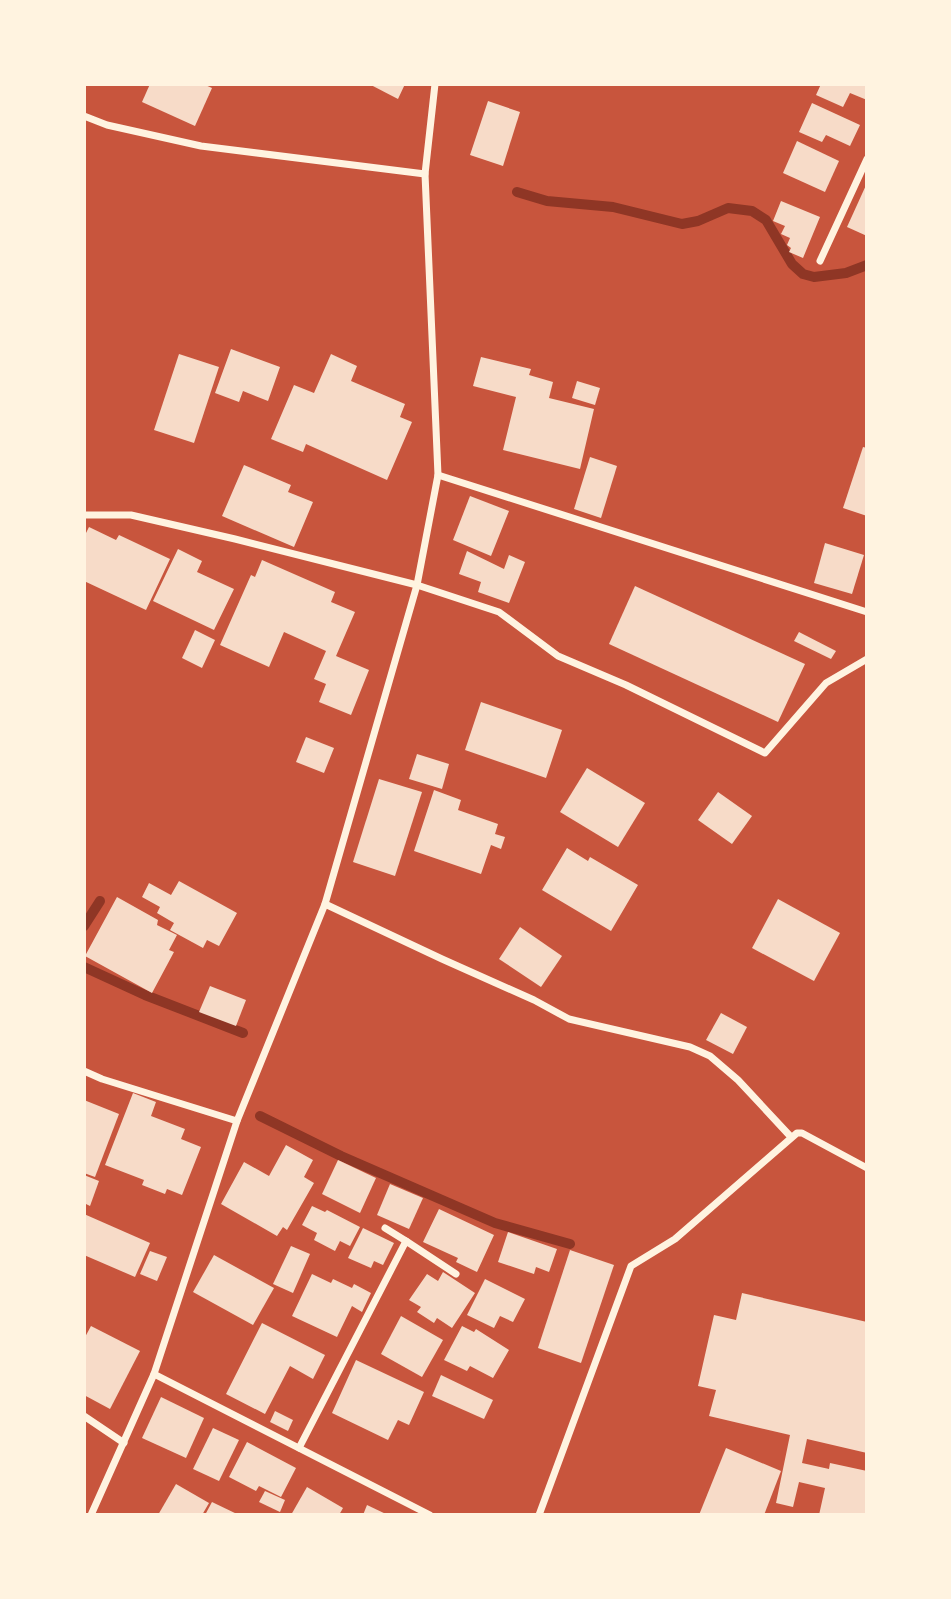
<svg xmlns="http://www.w3.org/2000/svg" width="951" height="1599" viewBox="0 0 951 1599" font-family="'IBM Plex Serif',serif">
<style>
.lines{fill:none;stroke-linecap:round;stroke-linejoin:round}
.stream{stroke:#8f3625;stroke-width:10}
.building{fill:#f7dbc8}
.minor{stroke:#fff3e0;stroke-width:7}
</style>
<rect width="100%" height="100%" fill="#c8553d"/>
<g class="lines">
<!-- stream -->
<g class="stream">
<polyline points="517,192 547,201 613,207 682,224 698,221 728,208 752,211 766,220 792,264 803,274 814,277 846,273 867,265"/>
<polyline points="84,926 100,901"/>
<polyline points="84,967 145,995 243,1033"/>
<polyline points="260,1116 341,1156 495,1223 570,1244"/>
</g>
</g>
<!-- building -->
<g class="building">
<polygon points="150,84 203,84 212,88 195,126 142,102"/>
<polygon points="369,84 405,84 398,99"/>
<polygon points="821,84 867,84 867,100 850,93 843,107 816,95"/>
<polygon points="488,101 520,112 503,166 470,155"/>
<polygon points="812,103 860,125 850,146 826,135 822,142 799,132"/>
<polygon points="797,141 839,161 825,192 783,173"/>
<polygon points="867,183 867,236 847,227"/>
<polygon points="781,201 820,217 803,258 789,252 791,248 787,245 790,238 781,234 785,226 773,221"/>
<polygon points="231,349 280,367 268,401 243,391 239,402 215,393"/>
<polygon points="179,354 219,367 194,443 154,430"/>
<polygon points="331,354 357,366 351,381 405,404 400,417 412,422 387,480 306,444 303,452 271,439 294,385 314,393"/>
<polygon points="481,357 531,369 529,375 553,382 549,398 594,409 580,469 503,450 516,397 473,386"/>
<polygon points="577,381 600,388 595,405 572,398"/>
<polygon points="863,447 867,448 867,516 843,508"/>
<polygon points="590,457 617,466 601,518 574,509"/>
<polygon points="244,465 291,485 288,492 313,502 294,547 222,516"/>
<polygon points="470,496 509,511 491,556 453,540"/>
<polygon points="89,527 116,540 119,535 170,559 146,610 84,581 84,537"/>
<polygon points="825,543 864,555 852,594 814,583"/>
<polygon points="178,549 202,561 197,572 234,589 214,630 153,601"/>
<polygon points="467,551 504,569 509,555 525,562 509,603 478,592 481,582 459,574"/>
<polygon points="262,560 335,592 331,602 355,612 336,656 369,670 351,715 319,702 326,684 314,679 326,651 284,632 269,667 220,645 251,575 255,577"/>
<polygon points="635,586 805,664 778,722 609,644"/>
<polygon points="195,630 215,640 202,668 182,658"/>
<polygon points="799,632 836,651 831,659 794,641"/>
<polygon points="481,702 562,730 546,778 465,750"/>
<polygon points="306,737 334,748 324,773 296,762"/>
<polygon points="417,754 449,764 442,789 409,779"/>
<polygon points="587,768 645,803 618,847 560,812"/>
<polygon points="379,779 422,792 395,876 353,862"/>
<polygon points="434,790 461,800 458,810 498,824 495,834 505,837 501,849 491,845 481,874 414,851"/>
<polygon points="718,792 752,816 732,844 698,820"/>
<polygon points="567,848 588,861 590,857 638,885 611,931 542,890"/>
<polygon points="179,881 237,913 219,946 207,940 203,948 170,930 174,923 157,913 160,907 142,897 149,883 171,895"/>
<polygon points="117,897 158,920 157,925 177,935 169,950 174,952 152,993 85,956"/>
<polygon points="778,899 840,933 814,981 752,948"/>
<polygon points="520,927 562,956 541,987 499,959"/>
<polygon points="210,986 246,1000 236,1026 199,1012"/>
<polygon points="721,1013 747,1027 733,1054 706,1040"/>
<polygon points="133,1093 156,1102 151,1116 185,1129 181,1139 201,1147 182,1195 167,1189 165,1194 142,1185 144,1180 105,1165"/>
<polygon points="84,1100 119,1114 95,1177 84,1173"/>
<polygon points="286,1145 313,1160 304,1177 314,1183 287,1230 283,1227 277,1236 221,1204 244,1162 269,1176"/>
<polygon points="338,1160 376,1178 360,1213 322,1194"/>
<polygon points="84,1175 99,1181 90,1206 84,1203"/>
<polygon points="390,1184 423,1198 409,1229 377,1215"/>
<polygon points="312,1206 325,1212 327,1210 360,1227 350,1246 340,1241 335,1251 314,1240 317,1233 302,1225"/>
<polygon points="439,1209 494,1235 477,1272 456,1262 458,1258 423,1242"/>
<polygon points="84,1214 150,1243 135,1277 84,1255"/>
<polygon points="363,1228 394,1243 383,1265 374,1261 371,1268 348,1258"/>
<polygon points="508,1232 557,1249 549,1272 536,1267 534,1274 498,1262"/>
<polygon points="291,1246 310,1254 293,1293 273,1284"/>
<polygon points="570,1250 614,1265 581,1363 538,1348"/>
<polygon points="150,1251 167,1257 157,1281 140,1274"/>
<polygon points="214,1255 274,1288 253,1325 193,1292"/>
<polygon points="443,1272 475,1293 452,1328 437,1318 434,1323 417,1312 421,1307 409,1300 427,1274 438,1281"/>
<polygon points="312,1274 331,1283 333,1279 352,1288 354,1284 371,1293 362,1312 352,1306 337,1337 292,1316"/>
<polygon points="485,1279 525,1299 513,1322 500,1316 494,1328 467,1315"/>
<polygon points="742,1293 867,1322 867,1453 807,1439 802,1463 829,1469 830,1463 867,1471 867,1515 819,1515 825,1488 799,1482 793,1507 776,1503 790,1435 709,1416 716,1390 698,1386 714,1315 736,1320"/>
<polygon points="401,1316 443,1340 422,1377 381,1354"/>
<polygon points="262,1323 325,1355 313,1379 290,1366 265,1414 226,1394"/>
<polygon points="91,1326 140,1351 110,1409 84,1395 84,1339"/>
<polygon points="462,1326 474,1332 476,1329 509,1350 493,1378 470,1366 467,1371 444,1360"/>
<polygon points="356,1360 424,1392 409,1425 398,1420 388,1440 332,1413"/>
<polygon points="441,1375 493,1400 484,1419 432,1396"/>
<polygon points="161,1397 204,1418 186,1458 142,1438"/>
<polygon points="275,1411 293,1420 288,1431 270,1422"/>
<polygon points="213,1428 239,1440 219,1481 193,1469"/>
<polygon points="247,1442 296,1468 281,1497 259,1486 256,1491 229,1477"/>
<polygon points="726,1448 781,1471 764,1515 699,1515"/>
<polygon points="176,1484 209,1503 202,1515 158,1515"/>
<polygon points="307,1487 343,1508 339,1515 291,1515"/>
<polygon points="265,1491 285,1500 280,1512 259,1502"/>
<polygon points="212,1502 239,1515 205,1515"/>
<polygon points="367,1505 388,1515 363,1515"/>
</g>
<g class="lines">
<!-- minor -->
<g class="minor">
<polyline points="84,116 107,125 201,146 425,174"/>
<polyline points="820,261 867,159"/>
<polyline points="438,475 867,612"/>
<polyline points="84,515 131,515 235,539 417,585 499,612 558,656 626,685 765,753 826,683 867,659"/>
<polyline points="325,904 442,959 534,1000 569,1019 690,1047 710,1056 738,1080 791,1137"/>
<polyline points="84,1071 102,1079 237,1121"/>
<polyline points="385,1228 406,1241"/>
<polyline points="154,1374 430,1515"/>
<polyline points="84,1416 124,1443"/>
<polyline points="299,1448 406,1241 456,1274"/>
<polyline points="91,1515 154,1374 237,1121 325,904 417,585 438,475 425,174 435,84"/>
<polyline points="539,1515 631,1266 675,1239 797,1133 802,1133 867,1168"/>
</g>
</g>
<!-- border -->
<rect width="951" height="1599" fill="none" stroke="#fff3e0" stroke-width="172"/>
</svg>
